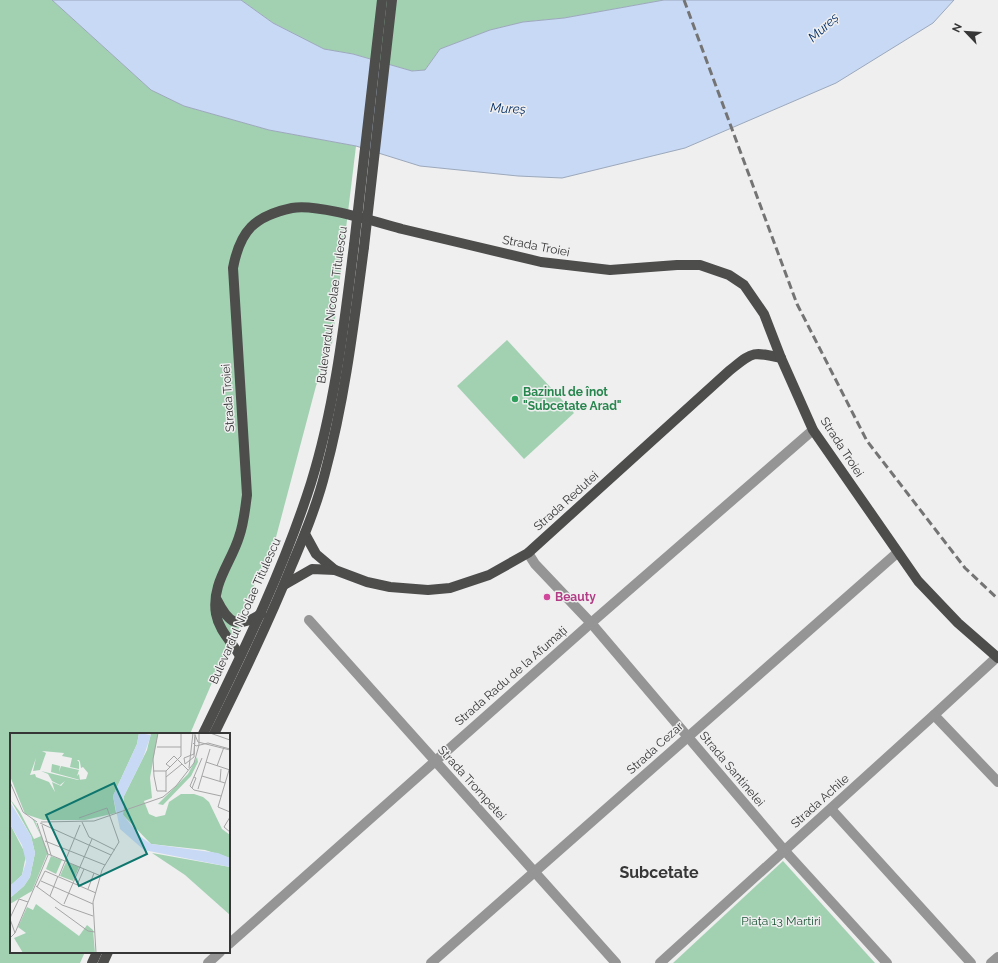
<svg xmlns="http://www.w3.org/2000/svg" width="998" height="963" viewBox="0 0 998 963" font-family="Raleway,sans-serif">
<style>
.green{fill:#a2d1b2}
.water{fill:#c7d9f4;stroke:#9ca8bb}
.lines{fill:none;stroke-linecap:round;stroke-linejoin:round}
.minor{stroke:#959595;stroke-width:10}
.major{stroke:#4d4d4c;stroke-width:10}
.rail{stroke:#747475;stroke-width:3;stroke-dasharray:8 4;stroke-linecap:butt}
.major-bridge{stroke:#4d4d4c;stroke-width:10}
.leisure-dot{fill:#2e9e5b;stroke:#efeff0;stroke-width:1.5}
.hotel-dot{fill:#d1479c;stroke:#efeff0;stroke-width:1.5}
.labels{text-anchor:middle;stroke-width:3;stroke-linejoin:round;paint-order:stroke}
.street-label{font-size:12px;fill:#363637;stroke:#efeff0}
.leisure-label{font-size:12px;font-weight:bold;fill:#27864d;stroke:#efeff0;text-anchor:start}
.hotel-label{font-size:12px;font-weight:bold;fill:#b23c85;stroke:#efeff0;text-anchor:start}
.park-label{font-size:12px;fill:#1c5435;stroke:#efeff0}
.water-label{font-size:13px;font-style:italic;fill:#042e65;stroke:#efeff0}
.district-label{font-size:16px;font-weight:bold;fill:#363637;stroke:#efeff0}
.inset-road{fill:none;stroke:#a5a5a6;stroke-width:1}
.view{fill:#0f766e;fill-opacity:0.15;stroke:#0f766e;stroke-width:2}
.inset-edge{fill:none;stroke:#363637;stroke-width:2}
</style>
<rect width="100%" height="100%" fill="#efeff0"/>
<!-- green -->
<g class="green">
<polygon points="0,0 52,0 151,90 184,106 269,130 356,146 332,344 316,386 275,541 250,594 238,631 226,650 190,734 11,734 11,952 85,952 80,963 0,963"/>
<polygon points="241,0 664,0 564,18 523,22 490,30 440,49 425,70 412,71 353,54 324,49 273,23"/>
<polygon points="507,340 574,413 524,459 457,386"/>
<polygon points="783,861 875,963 673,963"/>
</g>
<!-- water -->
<polygon class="water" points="52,0 241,0 273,23 324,49 353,54 412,71 425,70 440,49 490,30 523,22 564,18 664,0 954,0 933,23 836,83 685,148 562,178 518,176 420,166 356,146 269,130 184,106 151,90"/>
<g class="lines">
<!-- minor -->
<g class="minor">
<polyline points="528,553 535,564 591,623 785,851 887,963"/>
<polyline points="309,620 616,963"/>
<polyline points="934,715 998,782"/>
<polyline points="831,809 971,963"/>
<polyline points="229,944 591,623 813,430"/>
<polyline points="208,963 220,952"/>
<polyline points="431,963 897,553"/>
<polyline points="660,963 934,715 997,657"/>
<polyline points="991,963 998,957"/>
</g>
<!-- major -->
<g class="major">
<polyline points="305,534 316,554 335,570"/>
<path d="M 284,585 L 312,569 L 335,570 L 367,582 L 390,587 L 428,590 L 450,588 L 489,575 L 528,553 L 729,371 C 753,352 751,351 781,358"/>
<path d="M 217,600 C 229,624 237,629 261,614"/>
<path d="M 240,656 C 232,642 219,631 216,614 C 211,584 231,563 239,537 C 244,523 245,509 247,495 L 233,268 C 240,231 254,216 292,208 C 316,203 376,222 402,229 C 448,240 495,251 541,262 L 610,270 L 677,265 L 700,265 L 729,275 L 744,285 L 764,314 L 781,358 L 813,430 L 918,581 L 958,623 L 998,658"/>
<path d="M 203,734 C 243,652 283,571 311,483 C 335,406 344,325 354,245"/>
<path d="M 214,734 C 241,679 268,624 291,567 C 304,536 317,505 325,473 C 345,399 354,323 364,247"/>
<polyline points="92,963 97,952"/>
<polyline points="103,963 108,952"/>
</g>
<!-- rail -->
<polyline class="rail" points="684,0 797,304 867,441 965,568 998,599"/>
<!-- major-bridge -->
<g class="major-bridge">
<polyline points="354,245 382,0"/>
<polyline points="364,247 392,0"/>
</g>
</g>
<!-- markers -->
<circle class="leisure-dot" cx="515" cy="399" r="4"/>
<circle class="hotel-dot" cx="547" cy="597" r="4"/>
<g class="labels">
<!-- street labels -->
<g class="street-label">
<text transform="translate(536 246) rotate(11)" y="4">Strada Troiei</text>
<text transform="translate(332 305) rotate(-82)" y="4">Bulevardul Nicolae Titulescu</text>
<text transform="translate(228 398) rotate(-94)" y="4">Strada Troiei</text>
<text transform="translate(842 447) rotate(57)" y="4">Strada Troiei</text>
<text transform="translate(566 501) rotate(-42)" y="4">Strada Redutei</text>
<text transform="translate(245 611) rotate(-66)" y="4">Bulevardul Nicolae Titulescu</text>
<text transform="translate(511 676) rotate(-41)" y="4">Strada Radu de la Afumați</text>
<text transform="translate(655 748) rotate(-42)" y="4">Strada Cezar</text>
<text transform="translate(732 769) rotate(50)" y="4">Strada Santinelei</text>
<text transform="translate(472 783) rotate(48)" y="4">Strada Trompetei</text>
<text transform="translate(820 801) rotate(-42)" y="4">Strada Achile</text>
</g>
<!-- leisure labels -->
<g class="leisure-label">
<text x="523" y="396">Bazinul de înot<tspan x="523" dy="14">"Subcetate Arad"</tspan></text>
</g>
<!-- hotel labels -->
<g class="hotel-label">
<text x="555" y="601">Beauty</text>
</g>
<!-- park labels -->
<g class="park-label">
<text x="781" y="925">Piața 13 Martiri</text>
</g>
<!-- water labels -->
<g class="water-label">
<text transform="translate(823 27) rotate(-42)" y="5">Mureș</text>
<text transform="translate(508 108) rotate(3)" y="5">Mureș</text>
</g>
<!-- district labels -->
<g class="district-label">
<text x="659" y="878">Subcetate</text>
</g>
</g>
<!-- overview -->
<g transform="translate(10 733)">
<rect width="220" height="220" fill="#efeff0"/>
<path d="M 0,0 L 129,0 L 127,11 L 103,63 L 106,80 L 75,87 L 33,87 L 15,81 L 0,43 ZM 32,18 L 54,20 L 52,23 L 62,25 L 60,34 L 69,36 L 69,29 L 67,27 L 69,27 L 70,29 L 71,35 L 73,34 L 78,40 L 76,46 L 68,47 L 31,38 L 38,41 L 42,48 L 50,52 L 55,48 L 51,53 L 42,49 L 45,59 L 39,49 L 26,44 L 25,41 L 20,42 L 26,25 L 23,38 L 30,37 L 36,20 ZM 141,0 L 148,0 L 140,45 L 142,65 L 134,68 L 139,81 L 146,84 L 155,82 L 159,69 L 171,61 L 184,61 L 193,64 L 199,69 L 212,96 L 220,102 L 220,125 L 195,117 L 141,111 L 113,82 L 114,63 L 137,17 ZM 187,24 L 188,29 L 181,43 L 153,72 L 148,71 L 178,41 ZM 42,31 L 50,33 L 49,39 L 51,33 L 69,37 L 67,43 L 69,41 L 70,47 L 41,39 ZM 0,66 L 10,79 L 24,106 L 31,103 L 22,85 L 25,88 L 38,119 L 22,158 L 0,171 L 0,165 L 14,153 L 20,144 L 25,120 L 21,103 ZM 0,91 L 16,122 L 12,142 L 0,153 ZM 142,120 L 220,134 L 220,182 L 175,142 ZM 41,123 L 52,127 L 46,141 L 36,136 ZM 56,129 L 69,134 L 63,148 L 50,143 ZM 26,171 L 69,203 L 77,192 L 83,197 L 85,220 L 13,220 L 4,205 L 16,200 L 8,194 L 17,174 L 23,177 Z" fill="#a2d1b2" fill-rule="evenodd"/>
<path d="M 129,0 L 141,2 L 133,25 L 114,63 L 113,82 L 131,104 L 141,111 L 208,120 L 220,125 L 220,134 L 134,117 L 110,96 L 103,63 L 127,11 ZM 0,69 L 21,103 L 25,120 L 20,144 L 14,153 L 0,165 L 0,153 L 12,142 L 16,129 L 12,112 L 0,91 Z" fill="#c7d9f4"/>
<path class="inset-road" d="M 148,0 L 143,26 L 144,43 L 147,58 L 156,58M 200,0 L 220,7M 185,2 L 188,9 L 220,17M 185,4 L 184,21 L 174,25 L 175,31 L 184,24 L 185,0M 183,10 L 186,13 L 198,10 L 220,16M 147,14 L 171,14M 171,23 L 171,0M 192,25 L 180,53 L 184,57 L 211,63M 196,29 L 220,37M 207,33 L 214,14M 160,34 L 156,31 L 164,23 L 178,37M 179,35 L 183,0M 219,37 L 208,74 L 220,79M 143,38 L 156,38M 192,43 L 215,50M 156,44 L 172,31M 210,48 L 211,36M 0,49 L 13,79 L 27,89M 182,55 L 186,45 L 184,44M 188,56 L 200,16M 156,59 L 156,38 L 171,23M 220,84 L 214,94 L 220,99M 69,85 L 97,75 L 109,109 L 92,137 L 83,169 L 86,220M 31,89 L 84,88 L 153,64 L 166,53 L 184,30 L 189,12 L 189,0M 72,89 L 79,104 L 105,117M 30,90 L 101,122M 32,92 L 41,122M 35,108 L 95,132M 38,121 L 91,143M 49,143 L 70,92M 31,148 L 83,171M 67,152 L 74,136M 26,153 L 52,172 L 83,183M 27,154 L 35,138 L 86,160M 78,156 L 84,140M 40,163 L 48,143M 54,171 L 82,106M 45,174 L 78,198 L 85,199M 0,185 L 9,166 L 18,169M 0,186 L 5,200M 0,205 L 5,200 L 38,122 L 27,90"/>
<path class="view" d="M 104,50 L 137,121 L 69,153 L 36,82 Z"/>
<rect width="220" height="220" class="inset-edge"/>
</g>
<!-- north arrow -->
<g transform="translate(966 32) rotate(295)" stroke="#efeff0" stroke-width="3" paint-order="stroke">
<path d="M0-3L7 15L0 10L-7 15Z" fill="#363637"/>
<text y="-6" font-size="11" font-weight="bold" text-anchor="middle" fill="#363637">N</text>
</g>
</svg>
